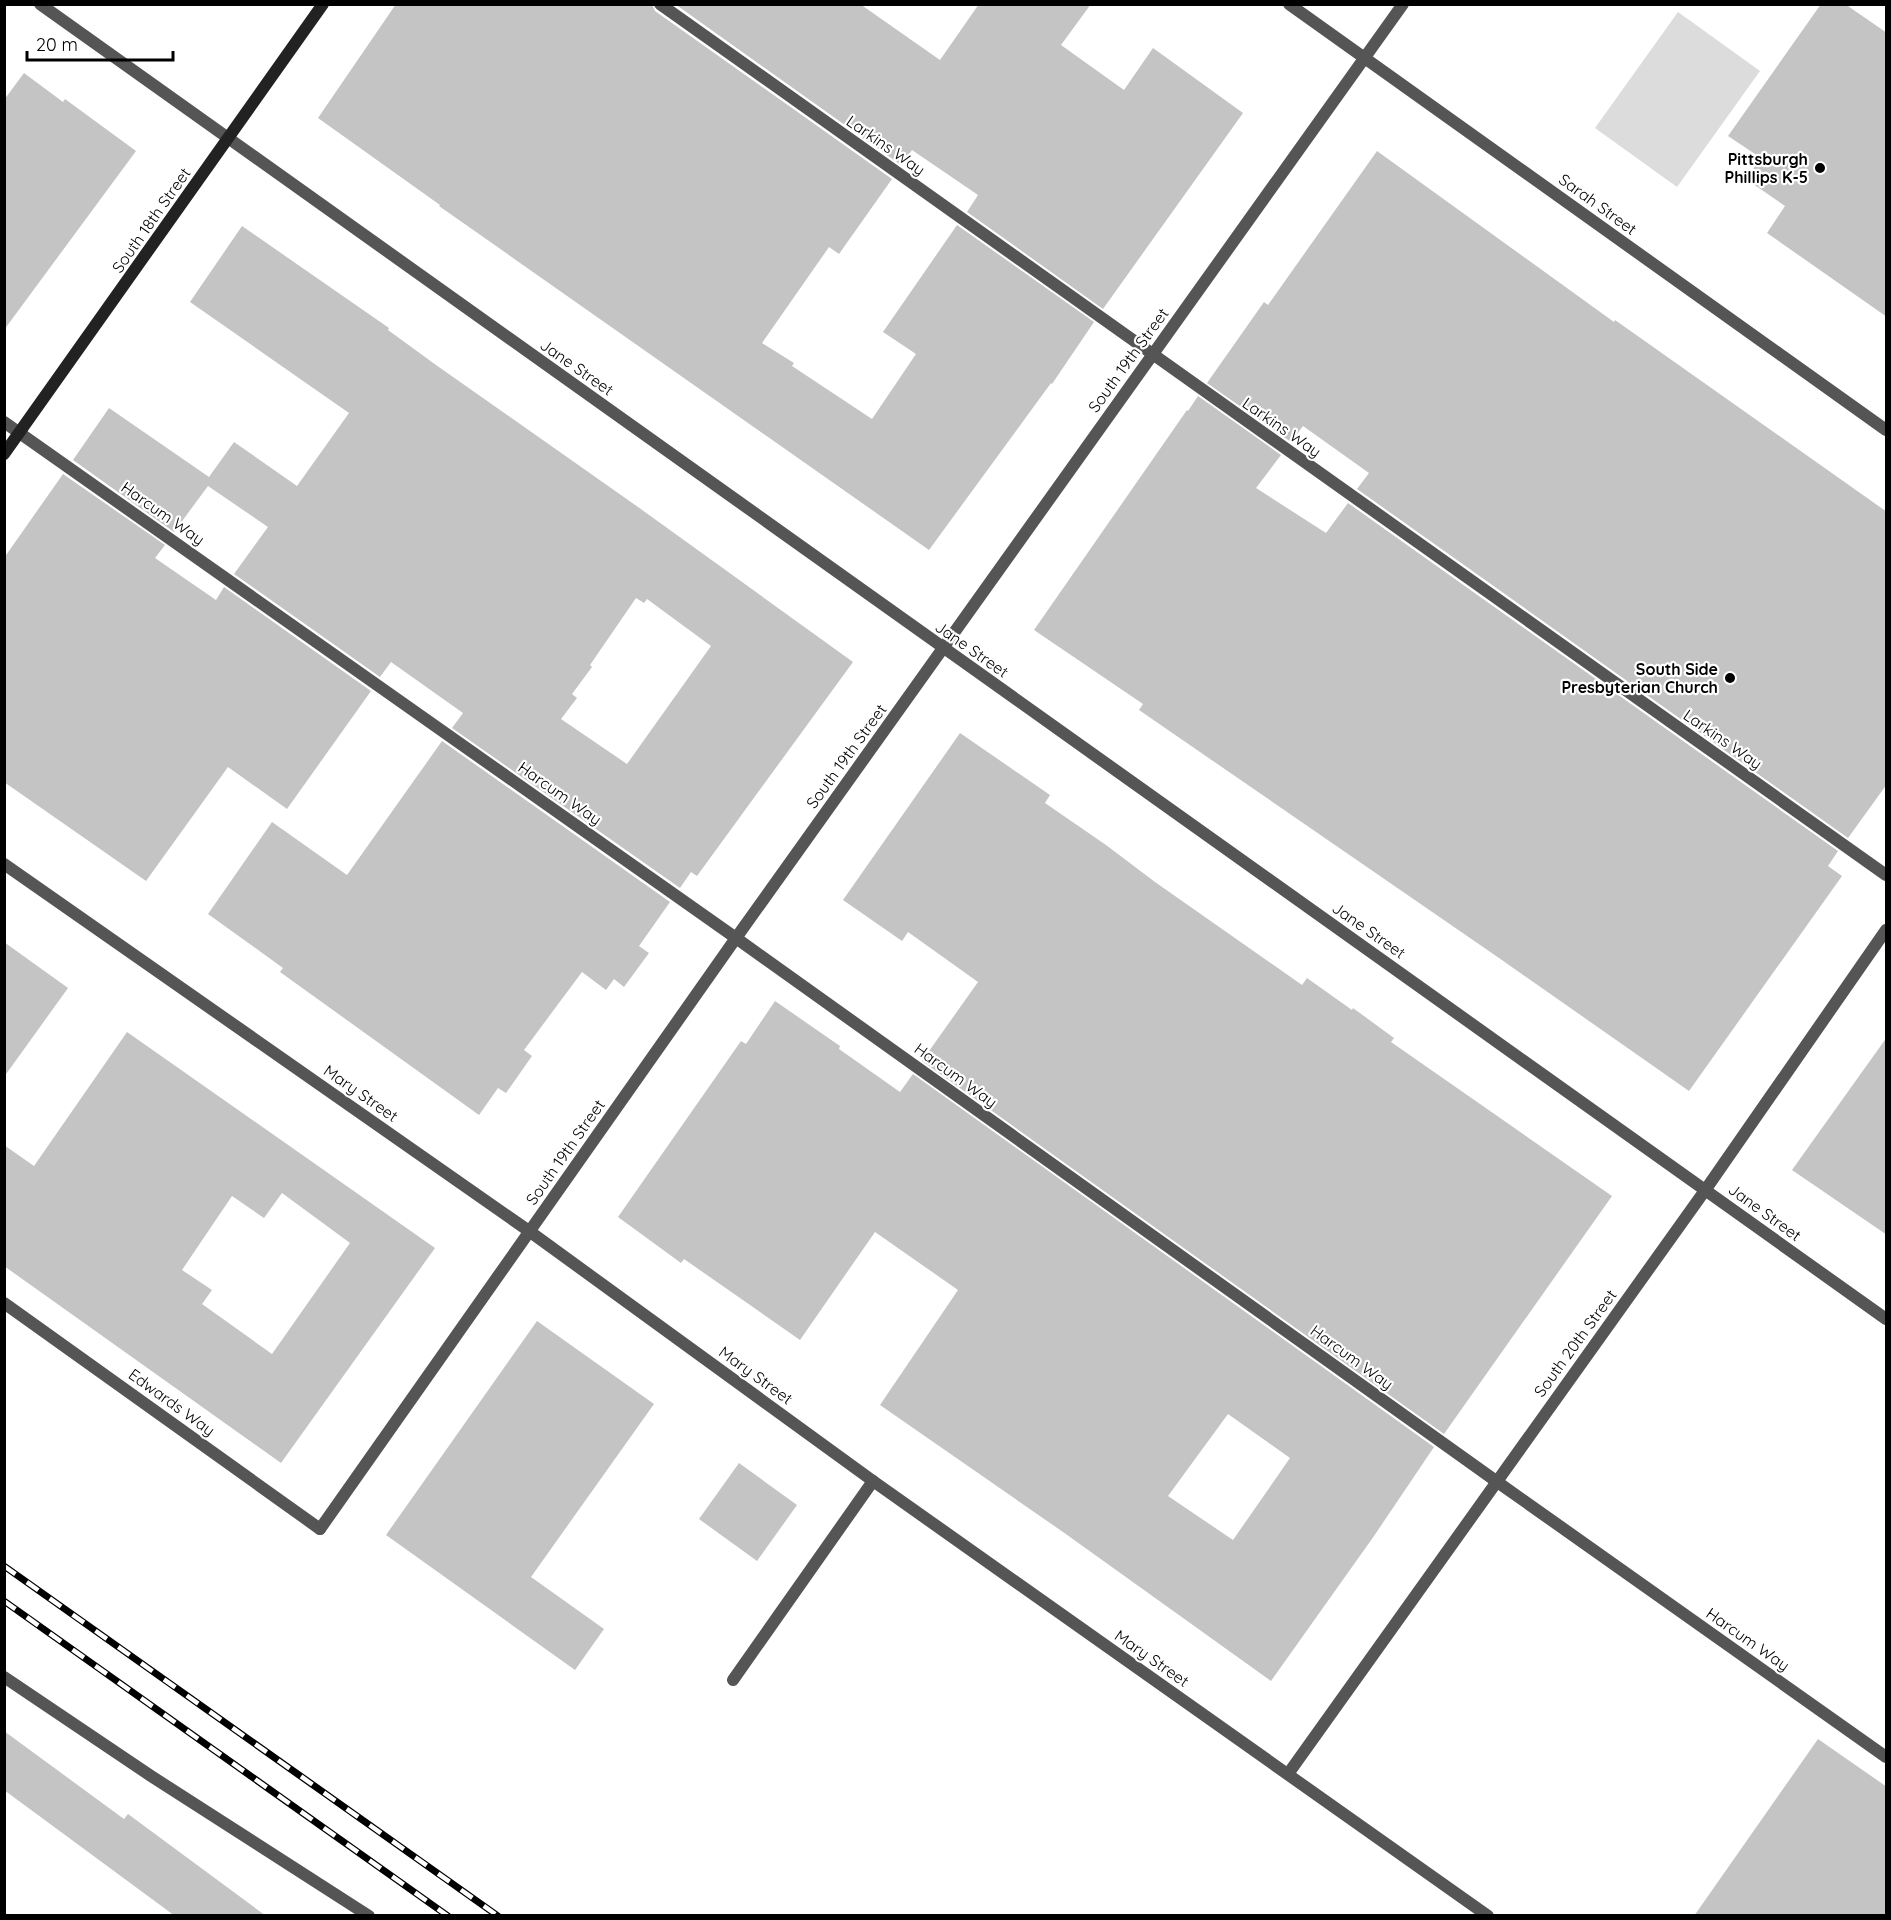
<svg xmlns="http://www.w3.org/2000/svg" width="1891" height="1920" viewBox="0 0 1891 1920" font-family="Quicksand,sans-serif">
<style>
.green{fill:#dcdcdc}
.building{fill:#c4c4c4;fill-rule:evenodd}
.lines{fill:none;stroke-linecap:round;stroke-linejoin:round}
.lane{stroke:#555;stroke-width:12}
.street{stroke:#555;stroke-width:12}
.secondary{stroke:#222;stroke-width:12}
.rail-casing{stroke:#000;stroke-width:7}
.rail{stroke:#fff;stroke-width:4.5;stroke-dasharray:14;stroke-linecap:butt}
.poi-dot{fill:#000;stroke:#fff;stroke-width:2}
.labels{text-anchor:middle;stroke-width:4.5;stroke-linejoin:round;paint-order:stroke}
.street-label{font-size:16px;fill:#000;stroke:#fff}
.poi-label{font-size:16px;font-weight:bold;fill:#000;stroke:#fff;text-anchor:end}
</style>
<rect width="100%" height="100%" fill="#fff"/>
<!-- green -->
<polygon class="green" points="1678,12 1760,71 1677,187 1595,128"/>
<!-- building -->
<g class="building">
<polygon points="396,4 652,4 655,11 892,179 839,254 829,247 762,343 794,363 792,366 872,419 916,354 883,332 957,225 1094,322 1052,384 1051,383 929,550 439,206 440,205 318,118"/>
<polygon points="675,4 860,4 940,60 979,4 1091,4 1061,45 1124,90 1153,48 1243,113 1103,309 967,212 978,195 912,150 901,165"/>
<polygon points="1821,4 1845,4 1887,33 1887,317 1767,233 1785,206 1746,179 1761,158 1728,136"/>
<polygon points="24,73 63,102 65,99 136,151 4,330 4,100"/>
<polygon points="1377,151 1614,322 1615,320 1887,512 1887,784 1848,838 1357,489 1369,473 1303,426 1291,442 1207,383 1264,302 1268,305"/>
<path d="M 242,226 L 389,328 L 388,330 L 436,365 L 638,507 L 853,662 L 697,876 L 691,872 L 680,888 L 452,728 L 463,713 L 391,662 L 380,677 L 234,574 L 268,527 L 208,486 L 174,532 L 73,460 L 109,408 L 209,477 L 234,442 L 297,486 L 349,413 L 190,302 ZM 636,598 L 644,603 L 647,599 L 711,646 L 627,764 L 561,719 L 577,698 L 572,694 L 592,667 L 590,665 Z"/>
<polygon points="1198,396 1281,455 1256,488 1326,533 1348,503 1838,851 1828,866 1842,876 1689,1091 1499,958 1139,710 1143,704 1034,630 1187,410 1188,411"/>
<polygon points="63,474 165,545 155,558 216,600 224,587 371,691 287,809 228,767 146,881 4,782 4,558"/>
<polygon points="960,733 1050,795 1045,803 1106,845 1155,882 1302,985 1307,978 1352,1010 1353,1008 1394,1038 1391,1042 1612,1196 1444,1434 922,1061 978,982 908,932 902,941 843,900"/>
<polygon points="442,741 670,902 639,946 649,953 624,987 614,979 606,990 582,972 524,1050 532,1056 506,1093 498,1088 479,1115 280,972 283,968 208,914 272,822 347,875"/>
<polygon points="4,942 68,988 4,1077"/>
<path d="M 775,1001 L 840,1046 L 839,1049 L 900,1092 L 913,1074 L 1434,1447 L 1374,1536 L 1271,1681 L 1063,1532 L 880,1405 L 958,1290 L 875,1232 L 800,1340 L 684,1259 L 681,1263 L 618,1217 L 741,1041 L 746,1044 ZM 1228,1414 L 1290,1458 L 1233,1540 L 1168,1496 Z"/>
<path d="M 127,1032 L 435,1248 L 281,1463 L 4,1266 L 4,1145 L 34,1166 ZM 282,1193 L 350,1243 L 272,1354 L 202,1304 L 212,1290 L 182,1270 L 232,1196 L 264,1218 Z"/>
<polygon points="1887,1037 1887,1235 1792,1170"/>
<polygon points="537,1321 654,1404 531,1577 604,1629 575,1670 386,1535"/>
<polygon points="739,1463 797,1505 757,1561 699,1519"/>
<polygon points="4,1731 124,1819 128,1814 266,1916 175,1916 4,1790"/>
<polygon points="1818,1739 1887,1787 1887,1916 1694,1916"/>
</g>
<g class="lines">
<!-- lane -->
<g class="lane">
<polyline points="4,1303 320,1529"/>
<polyline points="1496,1481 1886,1757"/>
<polyline points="4,1677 151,1776 369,1916"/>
<polyline points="733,1680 873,1481"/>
</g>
<!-- street -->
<g class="street">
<polyline points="40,4 1886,1319"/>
<polyline points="660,4 1886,875"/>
<polyline points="1289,4 1886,430"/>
<polyline points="4,422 736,938 1496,1481"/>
<polyline points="4,864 529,1231 873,1481 1488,1916"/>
<polyline points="320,1529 736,938 1403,4"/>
<polyline points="1288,1774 1706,1189 1886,930"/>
</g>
<!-- secondary -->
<polyline class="secondary" points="4,454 323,4"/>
<defs>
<g id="rail">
<polyline points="4,1566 498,1916"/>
<polyline points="4,1601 448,1916"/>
</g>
</defs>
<!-- rail casing -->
<use href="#rail" class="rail-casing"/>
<!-- rail -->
<use href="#rail" class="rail"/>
</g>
<!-- markers -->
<g class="poi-dot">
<circle cx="1820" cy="168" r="6"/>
<circle cx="1730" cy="678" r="6"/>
</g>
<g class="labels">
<!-- street labels -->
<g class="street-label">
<text transform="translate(886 145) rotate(35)" y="6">Larkins Way</text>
<text transform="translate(1598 204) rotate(36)" y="6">Sarah Street</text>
<text transform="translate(151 220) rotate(-55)" y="6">South 18th Street</text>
<text transform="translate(1128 360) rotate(-54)" y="6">South 19th Street</text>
<text transform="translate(577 367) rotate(35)" y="6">Jane Street</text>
<text transform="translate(1282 427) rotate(35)" y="6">Larkins Way</text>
<text transform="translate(163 513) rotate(35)" y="6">Harcum Way</text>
<text transform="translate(972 649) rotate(35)" y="6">Jane Street</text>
<text transform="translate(1723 739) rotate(35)" y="6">Larkins Way</text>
<text transform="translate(846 756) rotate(-54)" y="6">South 19th Street</text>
<text transform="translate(560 793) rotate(35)" y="6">Harcum Way</text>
<text transform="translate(1369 930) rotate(35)" y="6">Jane Street</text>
<text transform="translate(956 1075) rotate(36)" y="6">Harcum Way</text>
<text transform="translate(361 1093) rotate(35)" y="6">Mary Street</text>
<text transform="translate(565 1152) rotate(-55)" y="6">South 19th Street</text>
<text transform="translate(1765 1212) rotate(36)" y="6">Jane Street</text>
<text transform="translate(1575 1343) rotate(-54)" y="6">South 20th Street</text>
<text transform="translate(1352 1357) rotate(36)" y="6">Harcum Way</text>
<text transform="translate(756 1375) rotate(36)" y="6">Mary Street</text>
<text transform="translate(172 1402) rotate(36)" y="6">Edwards Way</text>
<text transform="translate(1748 1639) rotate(35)" y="6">Harcum Way</text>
<text transform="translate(1152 1658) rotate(35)" y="6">Mary Street</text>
</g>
<!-- poi labels -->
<g class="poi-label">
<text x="1808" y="165">Pittsburgh<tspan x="1808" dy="18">Phillips K-5</tspan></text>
<text x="1718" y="675">South Side<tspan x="1718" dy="18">Presbyterian Church</tspan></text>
</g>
</g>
<!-- border -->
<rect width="1891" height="1920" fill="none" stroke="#000000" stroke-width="12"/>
<!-- scale -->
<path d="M27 51v9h146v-9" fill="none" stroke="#000000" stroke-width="3"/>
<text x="36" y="51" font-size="18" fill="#000000" stroke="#ffffff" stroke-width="4.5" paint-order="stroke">20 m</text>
</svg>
